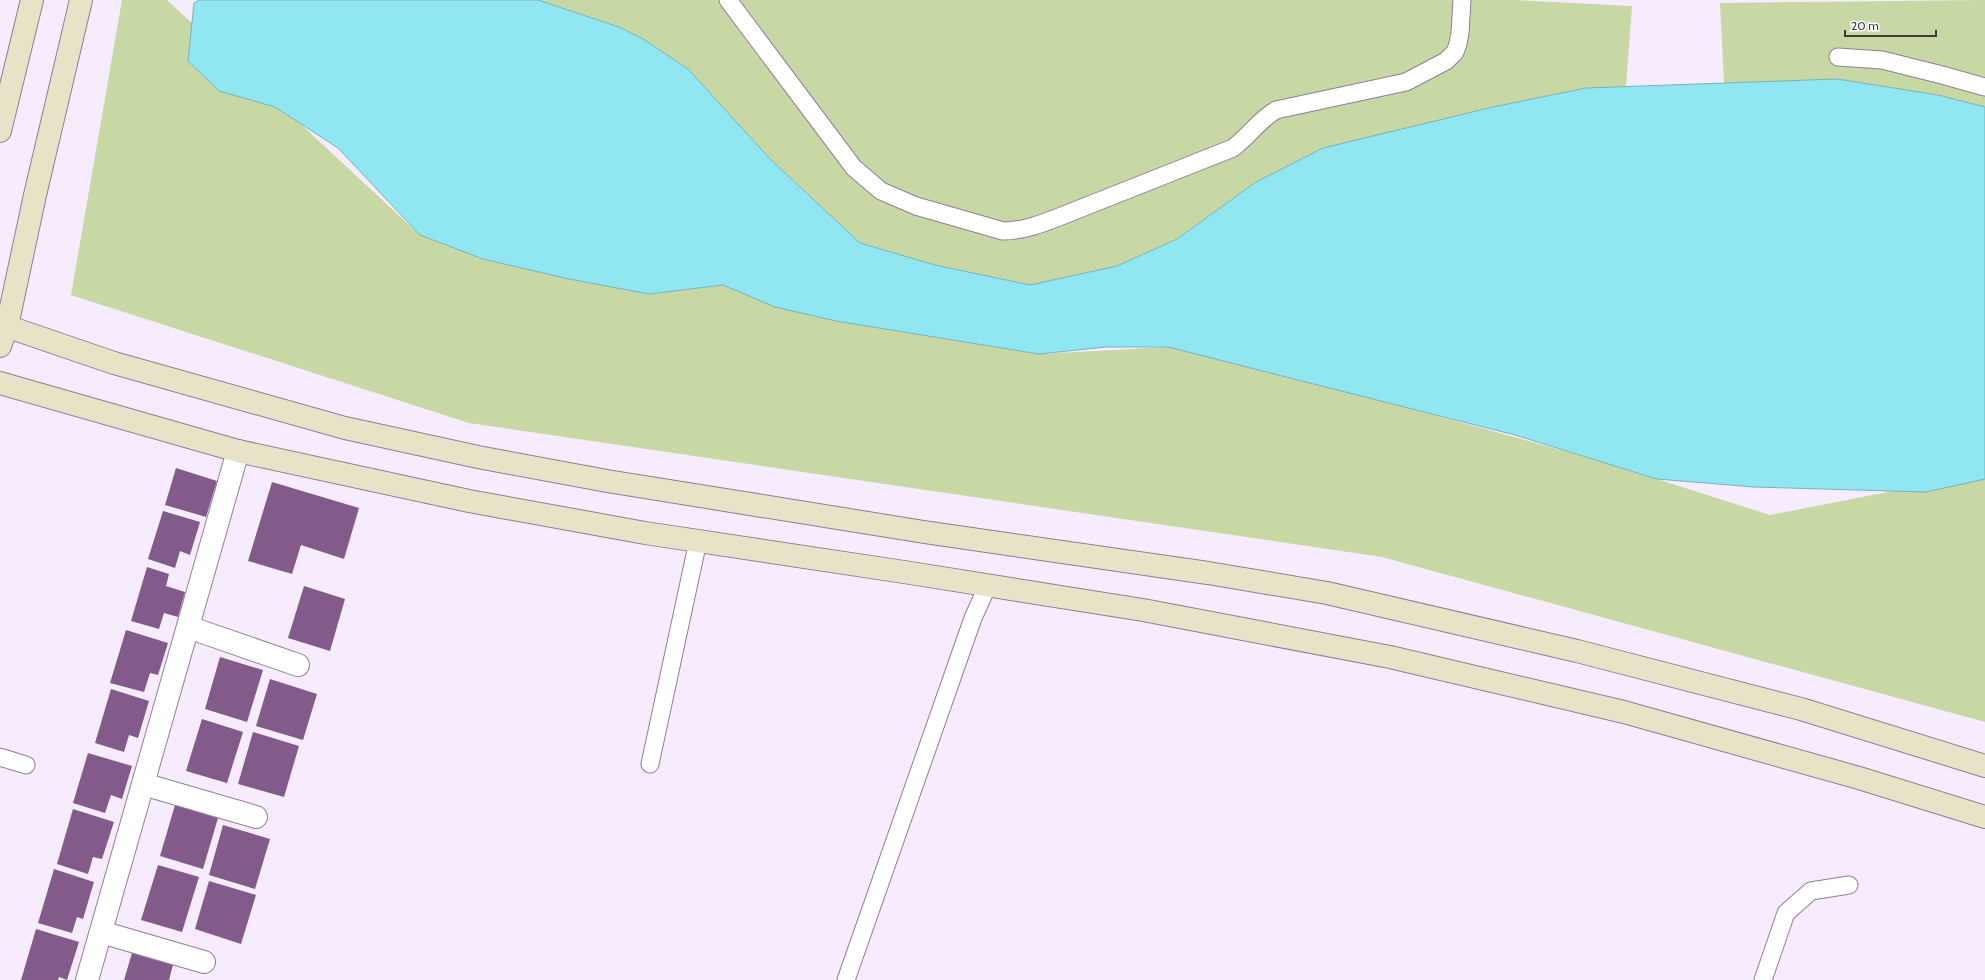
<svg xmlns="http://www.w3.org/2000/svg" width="1985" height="980" viewBox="0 0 1985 980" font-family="Cabin,sans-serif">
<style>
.green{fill:#c7d8a4}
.water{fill:#90e7f1;stroke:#78b2bd}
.building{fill:#825b8a}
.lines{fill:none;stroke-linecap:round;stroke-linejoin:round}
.lane-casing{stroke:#8f7e97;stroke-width:19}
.street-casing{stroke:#8f7e97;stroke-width:24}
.secondary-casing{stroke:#8f7e97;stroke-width:24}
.lane{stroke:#fff;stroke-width:17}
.street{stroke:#fff;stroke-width:22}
.secondary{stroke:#e8e2c6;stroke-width:22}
</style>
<rect width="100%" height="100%" fill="#f7ecfd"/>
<!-- green -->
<g class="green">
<polygon points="122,0 167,0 420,235 483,259 649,294 722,285 936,337 1039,354 1168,347 1380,400 1597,460 1770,515 1985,473 1985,722 1382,557 469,423 71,295"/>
<polygon points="537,0 1514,0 1632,6 1626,86 1493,107 1256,182 1177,239 1117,266 1030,285 935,265 860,243 771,160"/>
<polygon points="1985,0 1985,116 1724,83 1720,3"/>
</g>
<!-- water -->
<polygon class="water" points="199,0 538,0 619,27 643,39 688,69 771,160 860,243 935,265 1030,285 1117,266 1177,239 1256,182 1323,148 1493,107 1586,88 1837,79 1938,95 1985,107 1985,479 1926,492 1754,487 1657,479 1515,435 1168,347 1106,347 1039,354 836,321 775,307 723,285 649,294 569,279 483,259 420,235 338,148 275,107 219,91 188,61 194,3"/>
<!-- building -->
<g class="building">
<polygon points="176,468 217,481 206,517 165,505"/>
<polygon points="272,482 359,508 344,559 301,545 292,574 248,561"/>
<polygon points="163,511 200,522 190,555 180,551 175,568 148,559"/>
<polygon points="147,567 169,574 166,586 185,592 178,617 164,613 159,629 131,621"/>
<polygon points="304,586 345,599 330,651 288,638"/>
<polygon points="126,630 168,643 158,675 150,673 144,692 110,683"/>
<polygon points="220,657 263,670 247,722 205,709"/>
<polygon points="270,679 317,694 303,740 256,726"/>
<polygon points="111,689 149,701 138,738 129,735 124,752 95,743"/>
<polygon points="202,719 243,732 227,783 186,771"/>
<polygon points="253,732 299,746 284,797 238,784"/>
<polygon points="88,753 132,766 122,799 111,795 105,813 73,803"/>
<polygon points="175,805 218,818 203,869 160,856"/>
<polygon points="73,809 114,822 102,859 93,857 88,874 57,864"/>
<polygon points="223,825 270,839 255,889 209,875"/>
<polygon points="158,865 199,877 182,932 141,920"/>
<polygon points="54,869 94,882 83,919 77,917 72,933 38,923"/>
<polygon points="209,881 256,895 241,944 195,929"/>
<polygon points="36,929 79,942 67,980 59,977 58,980 21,980"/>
<polygon points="132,953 173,965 169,980 124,980"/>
</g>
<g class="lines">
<defs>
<g id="lane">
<path d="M 728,0 L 854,168 L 881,191 L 916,206 L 1003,231 C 1023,231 1041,224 1059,217 L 1233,148 C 1249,136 1259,120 1276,110 L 1406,82 L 1446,61 L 1455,52 L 1458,44 L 1460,33 L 1462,0"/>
<polyline points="1838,57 1882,60 1942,75 1985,87"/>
<polyline points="0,757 26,765"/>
<polyline points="650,764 698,541"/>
<polyline points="846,980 973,618 988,585"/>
<polyline points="1763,980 1786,913 1811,891 1849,885"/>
</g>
<g id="street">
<polyline points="188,627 298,665"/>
<polyline points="143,784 256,817"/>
<polyline points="101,932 204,962"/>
<polyline points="87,980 238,451"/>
</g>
<g id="secondary">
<polyline points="0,131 32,0"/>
<polyline points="0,324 114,363 345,428 478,457 607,481 924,532 1208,573 1327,593 1577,651 1801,709 1985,766"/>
<polyline points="0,346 7,326 35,195 81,0"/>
<polyline points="0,383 238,451 469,501 645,533 904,572 1143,610 1390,657 1624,712 1859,778 1985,817"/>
</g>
</defs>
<!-- lane casing -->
<use href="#lane" class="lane-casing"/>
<!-- street casing -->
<use href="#street" class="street-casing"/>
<!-- secondary casing -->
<use href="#secondary" class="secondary-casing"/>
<!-- lane -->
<use href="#lane" class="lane"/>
<!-- street -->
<use href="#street" class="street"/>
<!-- secondary -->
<use href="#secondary" class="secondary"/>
</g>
<!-- scale -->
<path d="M1845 30v6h91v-6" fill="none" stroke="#403843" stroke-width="2"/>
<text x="1851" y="30" font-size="12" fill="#403843" stroke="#ffffff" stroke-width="3" paint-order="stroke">20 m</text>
</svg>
